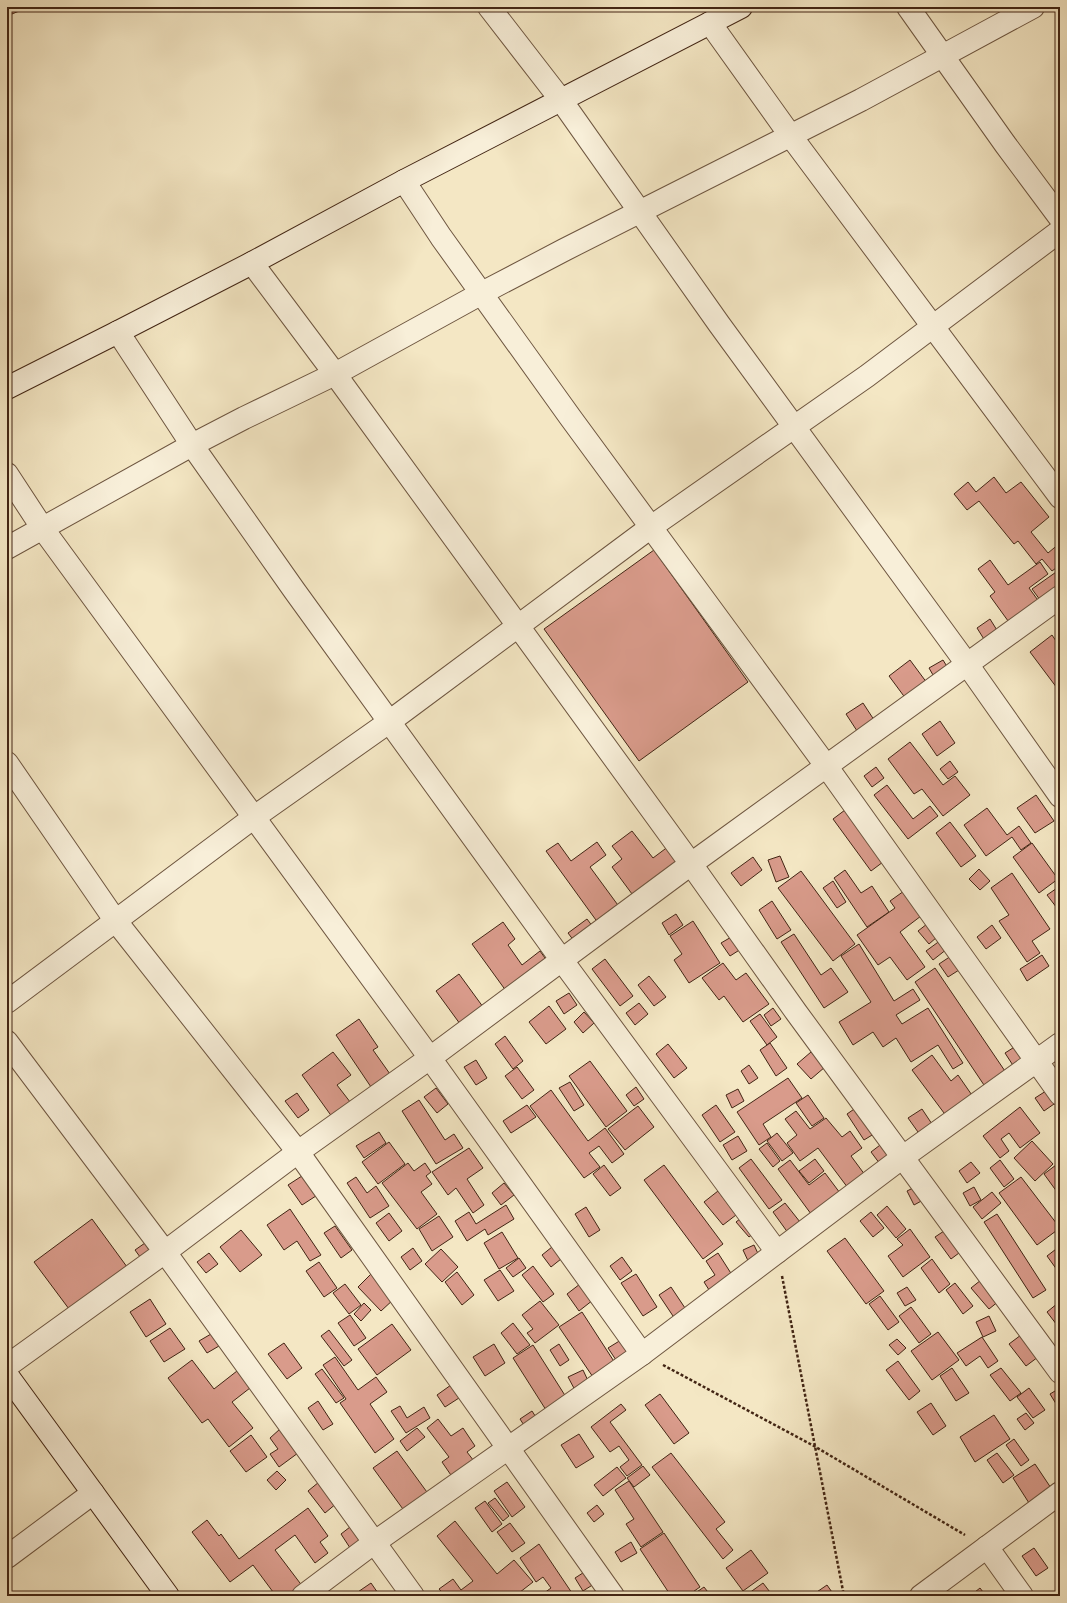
<svg xmlns="http://www.w3.org/2000/svg" width="1067" height="1603" viewBox="0 0 1067 1603" font-family="'IM FELL Great Primer',serif">
<style>
.building{fill:#d99b8b;stroke:#422514}
.lines{fill:none;stroke-linecap:round;stroke-linejoin:round}
.street-casing{stroke:#6e5640;stroke-width:24}
.secondary-casing{stroke:#422514;stroke-width:24}
.path{stroke:#422514;stroke-width:2.5;stroke-dasharray:3 2;stroke-linecap:butt}
.street{stroke:#f8efd9;stroke-width:22}
.secondary{stroke:#f8efd9;stroke-width:22}
</style>
<rect width="100%" height="100%" fill="#f4e7c4"/>
<filter id="stains"><feTurbulence type="fractalNoise" baseFrequency=".005" numOctaves="4"/><feColorMatrix values="0 0 0 0 .2 0 0 0 0 .09 0 0 0 0 .02 0 0 0 .5 -.17"/></filter>
<radialGradient id="worn" r=".72"><stop offset=".6" stop-color="#630" stop-opacity="0"/><stop offset="1" stop-color="#630" stop-opacity=".3"/></radialGradient>
<!-- building -->
<g class="building">
<polygon points="7,7 29,7 7,16"/>
<polygon points="994,477 1006,493 1021,482 1049,517 1031,532 1048,553 1060,543 1060,565 1052,571 1042,559 1036,564 1018,541 1014,544 979,501 967,510 954,494 968,482 976,492"/>
<polygon points="654,550 748,682 639,761 544,629"/>
<polygon points="990,560 1008,585 1040,562 1048,574 1029,588 1040,603 1011,625 990,596 995,592 978,569"/>
<polygon points="1059,570 1060,592 1043,604 1032,589"/>
<polygon points="990,619 1000,635 987,644 977,628"/>
<polygon points="1052,635 1060,647 1060,692 1030,652"/>
<polygon points="910,660 930,687 909,703 889,676"/>
<polygon points="943,660 951,673 937,682 929,668"/>
<polygon points="863,703 878,726 861,737 846,714"/>
<polygon points="940,721 955,743 937,756 922,734"/>
<polygon points="910,742 943,785 955,776 970,795 943,816 922,789 914,794 888,759"/>
<polygon points="950,761 958,772 948,779 940,769"/>
<polygon points="876,767 884,778 872,787 864,776"/>
<polygon points="887,785 913,819 930,806 938,816 908,839 874,795"/>
<polygon points="1036,795 1054,821 1035,833 1017,808"/>
<polygon points="987,808 1007,835 1019,826 1031,843 1021,850 1012,837 986,856 964,825"/>
<polygon points="845,810 883,862 871,871 833,819"/>
<polygon points="950,822 976,856 961,867 936,833"/>
<polygon points="632,831 653,858 669,846 685,866 638,902 612,867 622,859 612,846"/>
<polygon points="597,842 606,855 590,867 623,912 601,927 546,851 558,843 571,861"/>
<polygon points="1032,843 1058,879 1039,893 1013,857"/>
<polygon points="780,856 789,877 776,882 768,860"/>
<polygon points="753,857 762,870 741,886 731,873"/>
<polygon points="979,869 990,881 980,890 969,879"/>
<polygon points="845,870 861,893 872,886 889,912 867,927 834,878"/>
<polygon points="801,871 855,944 833,961 778,888"/>
<polygon points="1012,873 1050,929 1032,941 1040,953 1027,962 999,921 1009,915 991,888"/>
<polygon points="833,881 846,902 837,908 823,888"/>
<polygon points="1060,886 1060,912 1047,895"/>
<polygon points="904,891 921,916 900,932 925,967 907,980 890,957 878,965 857,935 895,908 890,901"/>
<polygon points="772,901 791,930 777,939 759,910"/>
<polygon points="676,914 683,925 669,935 662,923"/>
<polygon points="587,919 596,931 577,945 568,933"/>
<polygon points="693,921 720,963 689,983 674,960 682,954 670,936"/>
<polygon points="503,922 515,939 508,945 522,965 540,951 550,965 509,995 472,944"/>
<polygon points="927,924 937,937 929,944 918,931"/>
<polygon points="992,925 1001,938 986,949 977,937"/>
<polygon points="794,934 821,975 831,968 848,992 824,1008 781,942"/>
<polygon points="733,936 741,949 730,956 721,943"/>
<polygon points="941,940 947,949 933,960 926,951"/>
<polygon points="859,944 894,1001 913,989 920,1000 896,1015 902,1024 928,1008 963,1063 953,1069 938,1045 911,1062 896,1038 883,1047 873,1032 853,1045 839,1022 871,1002 841,956"/>
<polygon points="1042,955 1049,966 1027,981 1020,969"/>
<polygon points="951,956 959,970 948,977 939,964"/>
<polygon points="605,959 633,996 620,1006 592,969"/>
<polygon points="723,963 736,980 746,973 769,1004 743,1022 724,996 719,1000 702,978"/>
<polygon points="935,968 1009,1077 988,1091 915,982"/>
<polygon points="459,974 486,1011 463,1028 436,991"/>
<polygon points="649,976 666,997 654,1006 638,985"/>
<polygon points="569,993 577,1005 564,1014 556,1001"/>
<polygon points="639,1003 648,1014 635,1025 626,1013"/>
<polygon points="549,1006 566,1029 546,1044 529,1022"/>
<polygon points="773,1008 781,1019 771,1026 764,1015"/>
<polygon points="584,1012 594,1023 583,1033 574,1022"/>
<polygon points="760,1014 777,1037 767,1045 750,1021"/>
<polygon points="359,1019 378,1047 373,1050 390,1074 371,1087 336,1035"/>
<polygon points="505,1036 523,1061 513,1069 495,1044"/>
<polygon points="770,1043 787,1068 776,1076 760,1050"/>
<polygon points="668,1044 687,1068 674,1078 656,1054"/>
<polygon points="1016,1046 1027,1064 1016,1070 1005,1053"/>
<polygon points="333,1052 351,1075 337,1085 354,1107 335,1121 302,1075"/>
<polygon points="811,1052 825,1067 811,1079 797,1064"/>
<polygon points="932,1055 951,1081 958,1075 976,1101 950,1121 912,1070"/>
<polygon points="476,1060 487,1078 476,1085 464,1067"/>
<polygon points="590,1061 627,1111 606,1127 569,1076"/>
<polygon points="749,1065 758,1078 749,1084 741,1071"/>
<polygon points="517,1067 534,1090 522,1099 505,1076"/>
<polygon points="788,1078 802,1098 763,1124 771,1137 759,1145 737,1112"/>
<polygon points="570,1082 584,1105 574,1111 559,1088"/>
<polygon points="636,1087 644,1099 634,1106 626,1095"/>
<polygon points="436,1088 448,1104 437,1113 424,1097"/>
<polygon points="738,1089 744,1101 732,1108 726,1095"/>
<polygon points="551,1090 588,1141 605,1128 624,1154 612,1163 599,1146 589,1153 600,1167 584,1178 530,1106"/>
<polygon points="1046,1091 1054,1104 1044,1111 1035,1098"/>
<polygon points="297,1093 309,1110 298,1118 285,1101"/>
<polygon points="808,1095 824,1118 812,1126 796,1103"/>
<polygon points="419,1100 445,1140 454,1134 463,1148 436,1164 402,1111"/>
<polygon points="527,1105 536,1117 511,1133 503,1121"/>
<polygon points="716,1105 735,1132 720,1142 702,1115"/>
<polygon points="860,1105 877,1132 864,1140 847,1114"/>
<polygon points="638,1106 654,1127 625,1150 608,1129"/>
<polygon points="1020,1107 1040,1133 1020,1148 1009,1133 1001,1139 1009,1151 1000,1158 983,1136"/>
<polygon points="922,1109 936,1130 923,1139 908,1118"/>
<polygon points="796,1111 810,1129 826,1118 842,1137 850,1131 862,1148 851,1156 868,1179 851,1192 818,1148 800,1161 787,1143 797,1135 785,1119"/>
<polygon points="379,1132 386,1143 364,1158 356,1146"/>
<polygon points="777,1133 793,1153 782,1161 767,1141"/>
<polygon points="738,1136 747,1151 732,1160 723,1145"/>
<polygon points="1032,1141 1053,1164 1035,1181 1014,1158"/>
<polygon points="389,1142 405,1164 378,1184 362,1162"/>
<polygon points="884,1142 897,1158 883,1168 871,1152"/>
<polygon points="767,1143 780,1161 773,1167 759,1149"/>
<polygon points="469,1148 483,1168 467,1179 484,1205 473,1213 456,1188 448,1195 432,1172"/>
<polygon points="751,1159 782,1200 769,1209 739,1168"/>
<polygon points="815,1159 824,1171 809,1183 799,1171"/>
<polygon points="790,1160 809,1185 825,1173 843,1197 814,1218 778,1169"/>
<polygon points="1000,1160 1014,1179 1004,1187 990,1168"/>
<polygon points="971,1162 980,1173 967,1183 959,1171"/>
<polygon points="1060,1162 1060,1196 1044,1174"/>
<polygon points="408,1163 414,1171 425,1163 431,1172 426,1176 432,1184 421,1192 437,1214 417,1229 382,1183"/>
<polygon points="604,1165 621,1188 610,1196 593,1174"/>
<polygon points="664,1165 723,1244 703,1259 644,1180"/>
<polygon points="305,1174 319,1194 302,1205 288,1185"/>
<polygon points="356,1177 367,1193 376,1186 389,1206 370,1218 347,1183"/>
<polygon points="1021,1177 1060,1228 1037,1245 999,1193"/>
<polygon points="504,1183 514,1195 501,1205 492,1193"/>
<polygon points="919,1185 925,1199 914,1205 907,1191"/>
<polygon points="974,1187 981,1200 970,1206 963,1193"/>
<polygon points="718,1191 736,1215 723,1225 704,1202"/>
<polygon points="992,1192 1001,1203 982,1219 973,1207"/>
<polygon points="785,1203 804,1227 791,1237 773,1212"/>
<polygon points="506,1205 514,1219 488,1235 485,1229 467,1241 455,1221 469,1212 476,1224"/>
<polygon points="887,1206 906,1229 896,1238 877,1215"/>
<polygon points="586,1207 600,1230 589,1237 575,1214"/>
<polygon points="290,1209 321,1255 310,1261 297,1241 284,1250 267,1225"/>
<polygon points="749,1212 761,1228 749,1237 736,1222"/>
<polygon points="871,1212 884,1228 873,1237 860,1221"/>
<polygon points="389,1213 402,1231 389,1241 376,1223"/>
<polygon points="997,1214 1046,1290 1033,1298 984,1222"/>
<polygon points="439,1216 453,1237 432,1251 419,1229"/>
<polygon points="92,1219 130,1271 72,1313 34,1262"/>
<polygon points="335,1226 352,1250 341,1258 324,1233"/>
<polygon points="910,1229 930,1257 903,1277 888,1256 903,1245 897,1239"/>
<polygon points="947,1229 963,1250 951,1259 935,1237"/>
<polygon points="241,1230 262,1255 240,1272 220,1247"/>
<polygon points="502,1232 518,1258 499,1269 484,1243"/>
<polygon points="845,1238 884,1291 866,1304 827,1251"/>
<polygon points="145,1243 152,1255 143,1261 135,1250"/>
<polygon points="754,1245 761,1260 750,1265 743,1250"/>
<polygon points="1060,1246 1060,1274 1047,1256"/>
<polygon points="552,1247 561,1259 551,1267 542,1255"/>
<polygon points="413,1248 422,1261 410,1270 401,1257"/>
<polygon points="441,1249 458,1267 442,1282 425,1264"/>
<polygon points="209,1253 218,1264 206,1273 197,1262"/>
<polygon points="718,1253 734,1278 711,1293 704,1282 715,1275 706,1261"/>
<polygon points="622,1257 632,1271 620,1280 610,1266"/>
<polygon points="519,1258 526,1268 513,1277 506,1268"/>
<polygon points="932,1259 950,1284 939,1293 921,1268"/>
<polygon points="319,1262 337,1288 324,1297 306,1271"/>
<polygon points="533,1266 554,1294 543,1302 522,1275"/>
<polygon points="500,1270 514,1291 498,1301 484,1280"/>
<polygon points="457,1272 474,1295 462,1305 445,1282"/>
<polygon points="371,1274 394,1299 381,1311 358,1287"/>
<polygon points="636,1274 657,1307 643,1316 621,1283"/>
<polygon points="981,1280 999,1301 989,1309 971,1288"/>
<polygon points="955,1283 973,1306 963,1314 946,1290"/>
<polygon points="345,1284 361,1305 349,1314 333,1293"/>
<polygon points="580,1284 593,1300 579,1311 567,1294"/>
<polygon points="671,1287 687,1311 675,1319 659,1295"/>
<polygon points="907,1287 916,1300 905,1306 897,1293"/>
<polygon points="880,1296 899,1322 888,1330 869,1304"/>
<polygon points="150,1299 166,1324 146,1337 130,1312"/>
<polygon points="540,1301 559,1325 535,1343 527,1333 533,1329 522,1315"/>
<polygon points="364,1303 371,1310 361,1321 354,1314"/>
<polygon points="1058,1303 1060,1306 1060,1329 1047,1312"/>
<polygon points="911,1307 931,1334 919,1343 899,1316"/>
<polygon points="582,1312 617,1366 595,1380 559,1327"/>
<polygon points="350,1315 366,1338 354,1346 338,1323"/>
<polygon points="989,1316 996,1331 983,1337 976,1322"/>
<polygon points="513,1323 530,1345 517,1354 501,1333"/>
<polygon points="392,1324 411,1350 377,1375 358,1349"/>
<polygon points="170,1328 185,1349 164,1362 150,1341"/>
<polygon points="329,1330 352,1360 344,1366 321,1336"/>
<polygon points="938,1332 959,1360 932,1380 911,1351"/>
<polygon points="211,1334 219,1346 207,1353 199,1341"/>
<polygon points="1021,1335 1038,1357 1026,1366 1009,1344"/>
<polygon points="982,1337 998,1361 988,1368 980,1356 966,1366 957,1353"/>
<polygon points="897,1339 906,1348 898,1355 889,1345"/>
<polygon points="621,1340 631,1355 618,1363 608,1348"/>
<polygon points="284,1343 302,1368 287,1379 268,1354"/>
<polygon points="494,1344 505,1363 485,1376 473,1357"/>
<polygon points="559,1344 569,1360 560,1366 550,1350"/>
<polygon points="533,1345 566,1397 546,1410 513,1358"/>
<polygon points="335,1357 358,1390 376,1377 387,1392 370,1404 394,1439 375,1453 340,1403 346,1399 323,1365"/>
<polygon points="192,1360 214,1389 237,1371 250,1388 232,1402 253,1428 229,1447 208,1419 202,1423 168,1378"/>
<polygon points="898,1361 920,1391 909,1400 886,1370"/>
<polygon points="952,1368 969,1393 956,1401 940,1376"/>
<polygon points="1001,1368 1021,1393 1010,1401 990,1375"/>
<polygon points="322,1369 344,1398 336,1403 315,1374"/>
<polygon points="583,1370 590,1385 576,1392 568,1377"/>
<polygon points="451,1385 459,1398 445,1407 437,1395"/>
<polygon points="1029,1388 1045,1410 1033,1418 1017,1397"/>
<polygon points="1060,1388 1060,1406 1058,1407 1050,1394"/>
<polygon points="660,1394 689,1433 674,1444 645,1405"/>
<polygon points="318,1401 333,1424 323,1430 308,1408"/>
<polygon points="931,1403 946,1426 933,1435 917,1412"/>
<polygon points="621,1404 626,1410 610,1422 642,1465 627,1476 620,1467 629,1460 619,1446 610,1452 591,1427"/>
<polygon points="400,1406 407,1418 424,1407 430,1418 406,1433 391,1411"/>
<polygon points="532,1411 539,1422 527,1430 520,1419"/>
<polygon points="1026,1413 1034,1423 1025,1430 1017,1419"/>
<polygon points="994,1415 1010,1439 975,1462 960,1437"/>
<polygon points="438,1419 451,1436 463,1428 475,1446 467,1452 477,1465 455,1481 442,1462 449,1457 427,1428"/>
<polygon points="417,1428 425,1437 407,1451 400,1441"/>
<polygon points="280,1429 298,1453 279,1467 270,1454 278,1449 270,1438"/>
<polygon points="579,1434 594,1457 576,1468 561,1445"/>
<polygon points="251,1435 267,1457 246,1472 230,1451"/>
<polygon points="1014,1439 1029,1460 1021,1466 1006,1445"/>
<polygon points="397,1451 432,1499 408,1516 373,1468"/>
<polygon points="671,1453 725,1522 716,1529 733,1550 723,1559 652,1467"/>
<polygon points="997,1453 1014,1475 1003,1483 987,1460"/>
<polygon points="1035,1464 1051,1488 1029,1503 1013,1478"/>
<polygon points="643,1466 650,1475 634,1487 627,1478"/>
<polygon points="617,1467 626,1478 603,1496 594,1485"/>
<polygon points="277,1471 286,1480 276,1490 267,1480"/>
<polygon points="629,1481 663,1532 641,1547 626,1524 634,1519 615,1490"/>
<polygon points="319,1482 337,1503 325,1513 308,1491"/>
<polygon points="507,1482 525,1507 512,1517 494,1491"/>
<polygon points="495,1498 509,1516 503,1521 488,1503"/>
<polygon points="485,1501 502,1524 492,1532 475,1508"/>
<polygon points="597,1505 604,1514 594,1522 587,1513"/>
<polygon points="308,1508 328,1536 320,1542 328,1553 315,1563 295,1535 275,1550 303,1587 291,1596 276,1596 253,1565 230,1582 192,1532 207,1520 219,1536 221,1534 239,1559"/>
<polygon points="455,1521 497,1574 514,1560 533,1582 515,1596 445,1596 439,1589 453,1579 461,1590 473,1581 437,1536"/>
<polygon points="510,1523 525,1543 512,1552 497,1532"/>
<polygon points="350,1527 364,1547 354,1554 341,1534"/>
<polygon points="664,1533 700,1587 687,1596 671,1596 640,1549"/>
<polygon points="631,1542 637,1553 621,1562 615,1552"/>
<polygon points="539,1544 574,1596 540,1596 551,1588 543,1577 536,1582 520,1558"/>
<polygon points="1034,1548 1048,1568 1036,1576 1022,1556"/>
<polygon points="751,1550 768,1573 743,1591 726,1568"/>
<polygon points="586,1571 594,1584 583,1591 575,1578"/>
<polygon points="371,1583 380,1596 352,1596"/>
<polygon points="763,1583 773,1596 745,1596"/>
<polygon points="827,1585 834,1595 811,1596"/>
<polygon points="704,1587 711,1596 691,1596"/>
<polygon points="980,1588 986,1596 970,1596"/>
</g>
<g class="lines">
<defs>
<g id="street">
<polyline points="489,7 561,100 719,324 967,664 1060,796"/>
<polyline points="908,7 1005,144 1060,218"/>
<polyline points="710,23 790,135 1060,497"/>
<polyline points="404,181 441,237 570,417 827,767 1060,1094"/>
<polyline points="252,263 335,374 691,864 796,1012 1060,1372"/>
<polyline points="118,332 192,445 294,590 561,959 777,1252"/>
<polyline points="7,474 43,529 430,1058 642,1354"/>
<polyline points="7,548 192,445 244,418 335,374 482,293 564,250 861,100 1033,7"/>
<polyline points="7,763 115,920 298,1152 613,1596"/>
<polyline points="7,1002 253,818 389,722 651,527 867,376 1060,231"/>
<polyline points="7,1042 165,1252 413,1596"/>
<polyline points="7,1366 165,1252 298,1152 430,1058 691,864 1060,597"/>
<polyline points="987,1547 1022,1596"/>
<polyline points="7,1557 93,1493"/>
<polyline points="303,1596 375,1542 642,1354 903,1157 1060,1044"/>
<polyline points="921,1596 1060,1493"/>
</g>
<g id="secondary">
<polyline points="7,388 118,332 252,263 404,181 741,7"/>
<polyline points="7,1375 168,1596"/>
</g>
</defs>
<!-- street casing -->
<use href="#street" class="street-casing"/>
<!-- secondary casing -->
<use href="#secondary" class="secondary-casing"/>
<!-- path -->
<g class="path">
<polyline points="782,1276 844,1596"/>
<polyline points="663,1365 814,1446 965,1535"/>
</g>
<!-- street -->
<use href="#street" class="street"/>
<!-- secondary -->
<use href="#secondary" class="secondary"/>
</g>
<!-- margin -->
<rect width="1067" height="1603" fill="none" stroke="#f4e7c4" stroke-width="24"/>
<rect x="8" y="8" width="1051" height="1587" fill="none" stroke="#422514" stroke-width="2"/>
<rect x="12" y="12" width="1043" height="1579" fill="none" stroke="#422514"/>
<rect width="100%" height="100%" filter="url(#stains)"/>
<rect width="100%" height="100%" fill="url(#worn)"/>
</svg>
